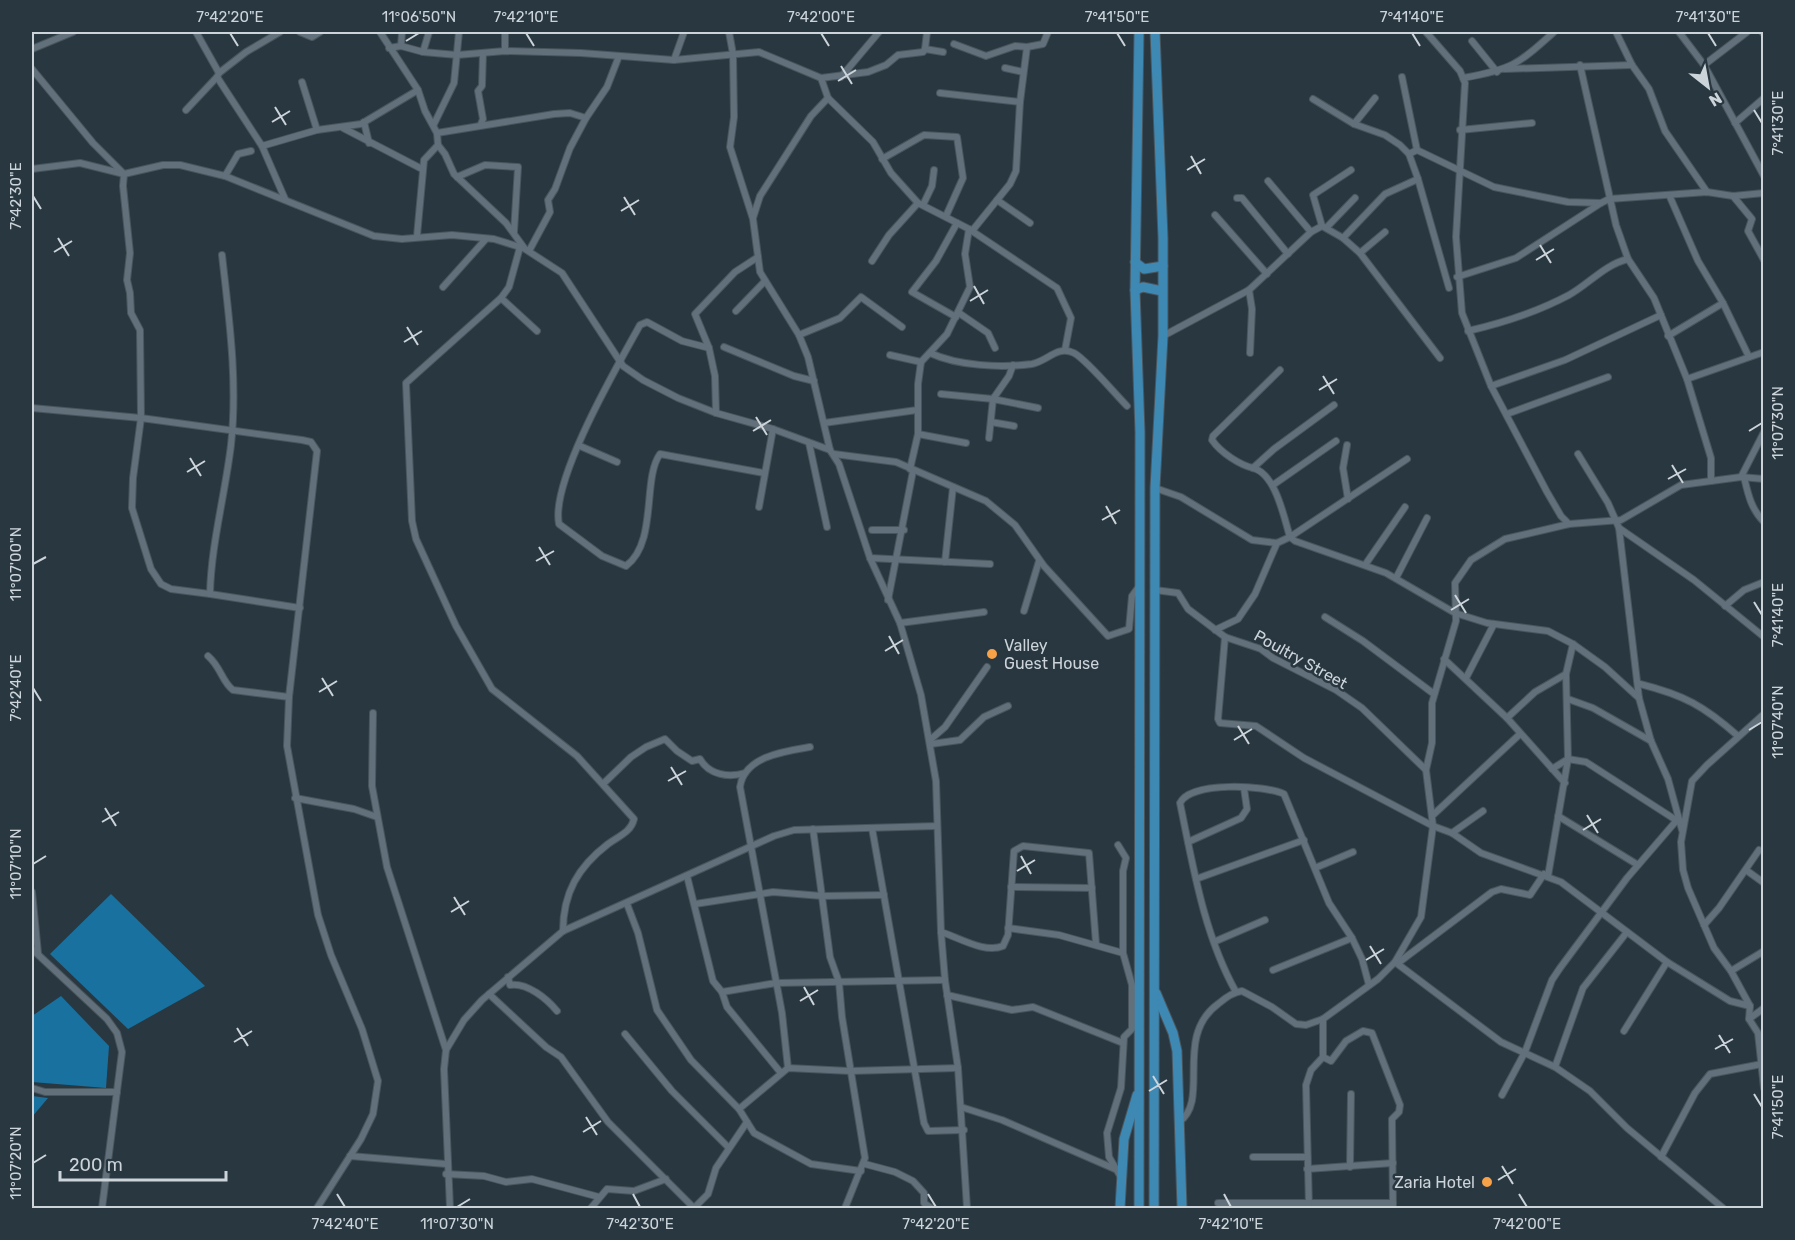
<svg xmlns="http://www.w3.org/2000/svg" width="1795" height="1240" viewBox="0 0 1795 1240" font-family="Rubik,sans-serif">
<style>
.forest{fill:#19719f}
.lines{fill:none;stroke-linecap:round;stroke-linejoin:round}
.minor-casing{stroke:#49555c;stroke-width:8}
.trunk-casing{stroke:#49555c;stroke-width:11}
.minor{stroke:#61707b;stroke-width:6}
.trunk{stroke:#3e88b4;stroke-width:9}
.ticks{fill:none;stroke:#ccd4da;stroke-width:2}
.poi-dot{fill:#f7a149;stroke:#293740;stroke-width:2}
.labels{text-anchor:middle;stroke-width:5;stroke-linejoin:round;paint-order:stroke}
.poi-label{font-size:16px;fill:#ccd4da;stroke:#293740;text-anchor:start}
.street-label{font-size:16px;fill:#ccd4da;stroke:#293740}
.neatline{fill:none;stroke:#ccd4da;stroke-width:2}
.ticks-label{font-size:15px;text-anchor:middle;fill:#ccd4da}
</style>
<rect width="100%" height="100%" fill="#293740"/>
<!-- forest -->
<g class="forest">
<polygon points="111,894 205,986 128,1029 50,954"/>
<polygon points="61,996 109,1046 106,1088 32,1082 32,1016"/>
<polygon points="32,1096 48,1098 32,1117"/>
</g>
<g class="lines">
<defs>
<g id="minor">
<polyline points="196,32 219,73 217,77 262,146 285,199"/>
<polyline points="300,32 312,37 320,32"/>
<polyline points="380,32 418,90 425,111 437,133 438,145 445,154 454,174 506,223 525,249 562,273 623,366 643,380 678,398 716,413 773,429 830,450"/>
<polyline points="505,32 505,51"/>
<polyline points="729,32 733,54 734,117 730,147 753,219 760,272 799,335 808,357 830,450 839,464 870,558 900,623 921,695 936,781 941,932 945,980 958,1068 967,1208"/>
<polyline points="1426,32 1460,71 1465,83 1456,237 1462,313 1491,386 1547,492 1561,516 1569,524"/>
<polyline points="1616,32 1632,65 1649,89 1665,131 1707,192"/>
<polyline points="1679,32 1704,65 1764,176"/>
<polyline points="1762,32 1764,34"/>
<polyline points="1472,41 1497,72"/>
<polyline points="954,44 986,56 1015,46 1027,47 1043,44 1048,32"/>
<polyline points="401,46 402,32"/>
<polyline points="389,48 401,46 423,52 457,55 505,51 581,53 674,60 759,52 821,78 868,72 886,65 898,55 923,52 925,49 943,52"/>
<polyline points="32,49 73,32"/>
<polyline points="925,49 927,32"/>
<polyline points="423,52 429,32"/>
<polyline points="674,60 684,32"/>
<polyline points="1580,65 1616,225 1628,259 1654,298 1687,379 1711,458 1711,481"/>
<polyline points="1704,65 1747,32"/>
<polyline points="1005,68 1023,72"/>
<polyline points="32,69 93,143 124,174 123,186 130,253 127,280 130,293 131,313 140,330 141,418 133,478 132,508 151,569 161,584 171,589 210,594"/>
<polyline points="1505,69 1632,65"/>
<polyline points="219,73 246,52 280,32"/>
<polyline points="841,77 879,32"/>
<polyline points="1402,77 1417,150"/>
<polyline points="821,78 828,98 873,142 891,173 918,203 969,229 1057,288 1071,318 1065,350"/>
<path d="M 1463,78 C 1513,69 1517,65 1554,32"/>
<polyline points="302,82 317,130"/>
<polyline points="940,93 1020,102"/>
<polyline points="186,110 217,77"/>
<polyline points="364,122 369,143"/>
<polyline points="1735,123 1764,98"/>
<polyline points="434,124 454,83 459,32"/>
<polyline points="481,124 483,119 478,91 482,86 483,53"/>
<polyline points="1354,124 1375,98"/>
<polyline points="343,128 422,169"/>
<polyline points="1460,130 1532,123"/>
<polyline points="437,133 554,114 570,113 586,118"/>
<polyline points="262,146 317,130 361,124 418,90"/>
<polyline points="1409,154 1417,150 1494,187 1568,202 1601,203 1609,199 1707,192 1733,196 1764,193"/>
<polyline points="882,159 924,135 957,137 963,178 946,216"/>
<polyline points="32,169 80,163 124,174 163,165 180,165 225,176 374,236 402,239 452,235 494,239 523,248"/>
<polyline points="225,176 238,154 251,151"/>
<polyline points="457,177 485,165 518,167 514,232"/>
<polyline points="1418,179 1449,288"/>
<polyline points="1268,181 1311,232"/>
<polyline points="1733,196 1752,219 1748,231 1764,260"/>
<polyline points="1670,197 1698,261 1723,303 1749,357"/>
<polyline points="1237,198 1242,198 1288,254"/>
<polyline points="997,200 1030,223"/>
<polyline points="923,205 932,186 934,170"/>
<polyline points="1215,215 1267,274"/>
<polyline points="753,218 760,196 811,116 828,98"/>
<polyline points="1322,226 1313,195 1351,170"/>
<polyline points="1327,227 1355,198"/>
<polyline points="972,231 1010,184 1016,171 1020,102 1027,47"/>
<polyline points="417,236 424,160 438,145"/>
<polyline points="1343,238 1360,253 1440,358"/>
<path d="M 520,247 L 509,287 L 501,298 L 406,383 L 412,521 L 416,539 L 456,626 L 492,689 L 577,756 L 634,819 C 631,832 619,836 608,844 C 578,867 563,893 563,931"/>
<polyline points="529,251 550,212 548,200 555,189 570,148 586,118 607,87 619,56"/>
<polyline points="1360,253 1385,232"/>
<path d="M 222,255 C 229,318 238,381 231,445 C 225,495 211,545 210,594 L 300,608"/>
<polyline points="872,261 889,235 918,203"/>
<polyline points="1457,277 1516,258 1601,203"/>
<polyline points="443,287 485,240"/>
<polyline points="1249,290 1252,309 1250,353"/>
<polyline points="501,298 537,331"/>
<polyline points="736,311 765,281"/>
<polyline points="959,313 988,333 995,348"/>
<polyline points="956,317 912,292 936,261 957,223"/>
<path d="M 1468,331 C 1503,323 1537,312 1569,295 C 1589,284 1604,265 1628,259"/>
<polyline points="799,335 840,318 861,297 902,327"/>
<polyline points="1163,336 1249,290 1311,232 1322,226 1343,238 1385,194 1418,179 1409,154 1400,145 1385,135 1354,124 1313,99"/>
<polyline points="1668,336 1723,303"/>
<polyline points="724,347 794,376 814,381"/>
<path d="M 709,348 L 682,341 L 647,322 L 640,325 C 618,365 550,481 559,524 L 602,556 L 626,566 C 658,542 642,479 660,454 L 764,473"/>
<path d="M 930,353 C 958,366 1001,368 1032,364 C 1048,361 1057,345 1074,353 C 1087,360 1115,394 1127,406"/>
<polyline points="890,355 921,362"/>
<path d="M 1280,370 L 1213,436 L 1212,440 C 1221,453 1240,465 1253,468 C 1276,474 1284,518 1290,537 L 1407,459"/>
<polyline points="1687,379 1764,352"/>
<polyline points="1491,386 1565,360 1661,315"/>
<polyline points="941,394 993,399 1009,376 1013,365"/>
<polyline points="32,408 141,418 302,440 311,442 317,451 289,697 287,746 318,915 331,955 362,1029 378,1081 373,1114 361,1139 317,1208"/>
<polyline points="716,413 715,376 709,348 695,314 735,272 758,257"/>
<polyline points="1507,414 1608,377"/>
<polyline points="991,422 1014,426"/>
<polyline points="824,423 917,410"/>
<polyline points="918,434 966,443"/>
<polyline points="989,438 993,399 1038,408"/>
<polyline points="809,443 827,527"/>
<polyline points="1347,445 1343,468 1348,499"/>
<polyline points="580,446 617,462"/>
<polyline points="834,454 896,462 986,501 1015,525 1044,566 1108,636 1129,629 1132,596 1140,585"/>
<polyline points="1578,454 1608,503 1619,528 1639,698 1651,741 1668,779 1682,830"/>
<polyline points="1253,468 1274,449 1334,405"/>
<polyline points="910,469 918,434 918,384 921,362 947,334 970,287 965,254 969,229"/>
<polyline points="1741,477 1764,432"/>
<path d="M 1744,477 C 1748,494 1751,509 1764,522"/>
<polyline points="1273,485 1336,441"/>
<polyline points="1155,488 1181,497 1252,540 1277,543 1290,537 1295,541 1386,573 1455,613 1487,623 1548,631 1573,644 1605,667 1639,698"/>
<polyline points="759,507 773,429"/>
<polyline points="1619,528 1694,580 1764,637"/>
<polyline points="872,530 904,530"/>
<polyline points="870,558 990,564"/>
<polyline points="945,562 953,487"/>
<polyline points="1365,565 1405,507"/>
<polyline points="1396,578 1427,518"/>
<polyline points="1155,590 1178,593 1188,609 1225,637 1261,649 1273,658 1336,690 1362,708 1426,770"/>
<polyline points="888,600 913,471"/>
<polyline points="1725,606 1744,590 1764,582"/>
<polyline points="1024,611 1039,561"/>
<polyline points="1325,617 1363,641 1434,694"/>
<polyline points="900,623 984,612"/>
<polyline points="1215,630 1238,619 1255,594 1277,543"/>
<polyline points="1225,637 1218,719 1220,723 1256,726 1304,758 1433,826 1452,833 1481,853 1561,882 1667,962 1730,1001 1750,1006"/>
<path d="M 208,656 C 221,667 222,682 233,690 L 289,697"/>
<polyline points="1444,659 1507,718 1565,783"/>
<polyline points="1466,678 1494,624"/>
<path d="M 1640,684 C 1684,695 1704,706 1738,736"/>
<polyline points="1568,699 1593,708 1651,741"/>
<polyline points="373,713 372,786 387,867 446,1050"/>
<polyline points="1764,714 1707,765 1692,781 1681,842 1683,870 1688,888 1714,948 1731,971 1750,1006 1749,1019 1758,1033 1764,1088"/>
<polyline points="1507,718 1535,692 1566,674"/>
<polyline points="930,740 945,727 987,667"/>
<polyline points="931,744 960,740 984,717 1008,706"/>
<polyline points="1552,769 1568,759 1586,762 1679,822"/>
<path d="M 603,784 L 631,757 L 646,747 L 665,739 L 677,751 L 692,761 L 700,759 C 709,775 729,778 745,773"/>
<polyline points="295,798 354,809 377,817"/>
<polyline points="1433,815 1520,734"/>
<polyline points="1558,816 1638,865"/>
<polyline points="872,828 924,1123 928,1131 964,1130"/>
<polyline points="813,829 830,957 839,982 842,1017 865,1158 845,1208"/>
<polyline points="1452,833 1483,811"/>
<polyline points="1188,842 1241,818 1247,809 1244,788"/>
<polyline points="1118,845 1126,858 1123,871 1123,953 1132,985 1132,1029 1124,1037 1121,1088 1107,1133 1109,1157 1122,1179"/>
<polyline points="1315,868 1353,852"/>
<polyline points="1746,870 1764,883"/>
<polyline points="687,876 713,981 722,992 727,1007 781,1073"/>
<polyline points="1548,876 1568,759 1566,674 1573,644"/>
<polyline points="1196,879 1304,840"/>
<polyline points="1011,887 1092,888"/>
<polyline points="32,892 38,953"/>
<polyline points="627,904 638,933 657,1010 691,1060 739,1109 754,1133 811,1164 861,1171"/>
<polyline points="695,904 773,892 822,896 884,895"/>
<polyline points="1704,925 1719,908 1759,850"/>
<polyline points="1008,928 1059,935 1123,953"/>
<path d="M 941,932 C 958,937 985,954 1003,946 L 1008,935 L 1014,851 L 1023,846 L 1089,853 L 1096,944"/>
<polyline points="1216,941 1265,920"/>
<polyline points="32,949 107,1019 117,1033 122,1052 102,1208"/>
<polyline points="1395,962 1501,1042 1555,1067 1590,1091 1627,1128 1723,1208"/>
<polyline points="1398,963 1492,892 1501,889 1530,895 1544,874"/>
<polyline points="1273,970 1352,938"/>
<polyline points="1731,971 1764,951"/>
<path d="M 508,977 L 510,985 C 527,982 547,999 557,1011"/>
<polyline points="722,992 776,983 945,980"/>
<path d="M 1236,992 C 1204,935 1193,866 1180,803 C 1190,781 1265,785 1284,794 L 1329,903 L 1352,938 L 1362,959 L 1369,985"/>
<polyline points="489,994 546,1047 561,1057 608,1122 694,1208"/>
<polyline points="947,995 1012,1010 1033,1007 1123,1043"/>
<polyline points="1749,1019 1764,1008"/>
<polyline points="1624,1031 1667,962"/>
<polyline points="625,1034 672,1091 728,1147"/>
<polyline points="1323,1057 1331,1061 1346,1041 1363,1031 1372,1033 1400,1105 1399,1112 1392,1119 1393,1208"/>
<polyline points="1555,1067 1583,988 1627,932"/>
<path d="M 788,1068 L 782,1013 L 740,787 C 744,756 786,751 810,747"/>
<polyline points="32,1088 45,1092 117,1092"/>
<polyline points="1502,1095 1525,1052 1552,980 1560,968 1627,878 1677,820"/>
<polyline points="961,1107 1002,1120 1115,1169"/>
<polyline points="739,1109 788,1068 850,1071 958,1068"/>
<path d="M 1179,1122 C 1211,1100 1173,1037 1218,1004 C 1225,998 1233,992 1242,991 L 1272,1007 L 1296,1024 L 1306,1025 L 1323,1019 L 1378,979 L 1395,962 L 1421,917 L 1433,826 L 1426,770 L 1432,743 L 1432,703 L 1456,621 L 1455,583 L 1471,560 L 1505,539 L 1569,524 L 1621,520 L 1681,485 L 1741,477 L 1764,479"/>
<polyline points="350,1156 446,1164"/>
<polyline points="1253,1157 1307,1157"/>
<polyline points="1661,1157 1695,1093 1710,1074 1762,1064"/>
<polyline points="865,1164 895,1172 913,1181 924,1193 924,1203 931,1208"/>
<polyline points="1350,1167 1351,1094"/>
<polyline points="1307,1169 1393,1163"/>
<polyline points="446,1174 484,1176 506,1182 532,1179 599,1197"/>
<polyline points="1218,1203 1393,1203"/>
<polyline points="450,1208 444,1069 446,1050 464,1020 482,1000 563,931 774,836 794,830 937,826"/>
<polyline points="591,1208 607,1189 634,1191 666,1179"/>
<polyline points="694,1208 708,1194 716,1168 747,1122"/>
<polyline points="1309,1208 1306,1085 1311,1070 1323,1057 1323,1019"/>
</g>
<g id="trunk">
<polyline points="1139,32 1135,290 1140,432 1139,1208"/>
<polyline points="1135,262 1144,269 1163,266"/>
<polyline points="1135,290 1143,287 1162,291"/>
<polyline points="1156,993 1173,1033 1177,1051 1182,1208"/>
<polyline points="1120,1208 1124,1139 1137,1095"/>
<polyline points="1154,1208 1155,488 1163,336 1163,238 1155,32"/>
</g>
</defs>
<!-- minor casing -->
<use href="#minor" class="minor-casing"/>
<!-- trunk casing -->
<use href="#trunk" class="trunk-casing"/>
<!-- minor -->
<use href="#minor" class="minor"/>
<!-- trunk -->
<use href="#trunk" class="trunk"/>
</g>
<!-- ticks -->
<path class="ticks" d="M 230,33 L 238,46M 526,33 L 534,46M 821,33 L 829,46M 1117,33 L 1125,46M 1412,33 L 1420,46M 1708,33 L 1716,46M 406,41 L 419,33M 841,66 L 852,84M 838,81 L 856,70M 275,107 L 286,125M 1754,110 L 1762,123M 272,122 L 290,111M 1191,156 L 1201,174M 1187,170 L 1205,159M 33,196 L 41,209M 624,197 L 635,215M 621,211 L 639,200M 58,238 L 69,256M 1540,245 L 1551,263M 54,252 L 72,241M 1536,260 L 1554,249M 974,286 L 984,304M 970,301 L 988,290M 407,327 L 418,345M 404,342 L 422,331M 1323,376 L 1334,394M 1319,390 L 1337,379M 756,417 L 767,435M 753,431 L 771,420M 1749,431 L 1762,423M 190,458 L 201,476M 1672,465 L 1683,483M 187,472 L 205,461M 1668,479 L 1686,469M 1106,506 L 1116,524M 1102,520 L 1120,510M 539,547 L 550,565M 536,561 L 554,551M 33,564 L 46,557M 1455,595 L 1466,613M 1754,602 L 1762,615M 1451,610 L 1469,599M 889,636 L 899,654M 885,651 L 903,640M 322,678 L 333,696M 33,688 L 41,701M 319,692 L 337,681M 1238,726 L 1249,744M 1749,730 L 1762,722M 1234,740 L 1252,729M 671,767 L 682,785M 668,781 L 686,771M 105,808 L 116,826M 1587,815 L 1598,833M 102,822 L 119,812M 1583,830 L 1601,819M 1021,856 L 1031,874M 33,864 L 46,856M 1017,871 L 1035,860M 454,897 L 465,915M 451,912 L 469,901M 1370,946 L 1381,964M 1366,960 L 1384,949M 804,987 L 814,1005M 800,1001 L 818,990M 237,1028 L 248,1046M 1719,1035 L 1730,1053M 234,1042 L 252,1031M 1715,1049 L 1733,1039M 1153,1076 L 1164,1094M 1149,1091 L 1167,1080M 1754,1094 L 1762,1107M 586,1117 L 597,1135M 583,1132 L 601,1121M 33,1163 L 46,1155M 1502,1166 L 1513,1184M 1498,1180 L 1516,1169M 337,1194 L 345,1207M 633,1194 L 640,1207M 928,1194 L 936,1207M 1224,1194 L 1231,1207M 1519,1194 L 1527,1207M 457,1207 L 470,1199"/>
<!-- markers -->
<g class="poi-dot">
<circle cx="992" cy="654" r="6"/>
<circle cx="1487" cy="1182" r="6"/>
</g>
<g class="labels">
<!-- poi labels -->
<g class="poi-label">
<text x="1004" y="651">Valley<tspan x="1004" dy="18">Guest House</tspan></text>
<text x="1475" y="1188" text-anchor="end">Zaria Hotel</text>
</g>
<!-- street labels -->
<g class="street-label">
<text transform="translate(1301 659) rotate(29)" y="6">Poultry Street</text>
</g>
</g>
<!-- border -->
<rect width="1795" height="1240" fill="none" stroke="#293740" stroke-width="66"/>
<!-- north arrow -->
<g transform="translate(1708 87) rotate(149)" stroke="#293740" stroke-width="4.5" paint-order="stroke">
<path d="M0-4.5L10 22L0 15L-10 22Z" fill="#ccd4da"/>
<text y="-9" font-size="16" font-weight="bold" text-anchor="middle" fill="#ccd4da">N</text>
</g>
<!-- scale -->
<path d="M60 1171v9h166v-9" fill="none" stroke="#ccd4da" stroke-width="3"/>
<text x="69" y="1171" font-size="18" fill="#ccd4da" stroke="#293740" stroke-width="4.5" paint-order="stroke">200 m</text>
<rect x="33" y="33" width="1729" height="1174" class="neatline"/>
<g class="ticks-label">
<text x="230" y="22">7°42'20"E</text>
<text x="419" y="22">11°06'50"N</text>
<text x="526" y="22">7°42'10"E</text>
<text x="821" y="22">7°42'00"E</text>
<text x="1117" y="22">7°41'50"E</text>
<text x="1412" y="22">7°41'40"E</text>
<text x="1708" y="22">7°41'30"E</text>
<text transform="translate(1778 123) rotate(-90)" y="5">7°41'30"E</text>
<text transform="translate(16 196) rotate(-90)" y="5">7°42'30"E</text>
<text transform="translate(1778 423) rotate(-90)" y="5">11°07'30"N</text>
<text transform="translate(16 564) rotate(-90)" y="5">11°07'00"N</text>
<text transform="translate(1778 615) rotate(-90)" y="5">7°41'40"E</text>
<text transform="translate(16 688) rotate(-90)" y="5">7°42'40"E</text>
<text transform="translate(1778 722) rotate(-90)" y="5">11°07'40"N</text>
<text transform="translate(16 864) rotate(-90)" y="5">11°07'10"N</text>
<text transform="translate(1778 1107) rotate(-90)" y="5">7°41'50"E</text>
<text transform="translate(16 1163) rotate(-90)" y="5">11°07'20"N</text>
<text x="345" y="1229">7°42'40"E</text>
<text x="457" y="1229">11°07'30"N</text>
<text x="640" y="1229">7°42'30"E</text>
<text x="936" y="1229">7°42'20"E</text>
<text x="1231" y="1229">7°42'10"E</text>
<text x="1527" y="1229">7°42'00"E</text>
</g>
</svg>
